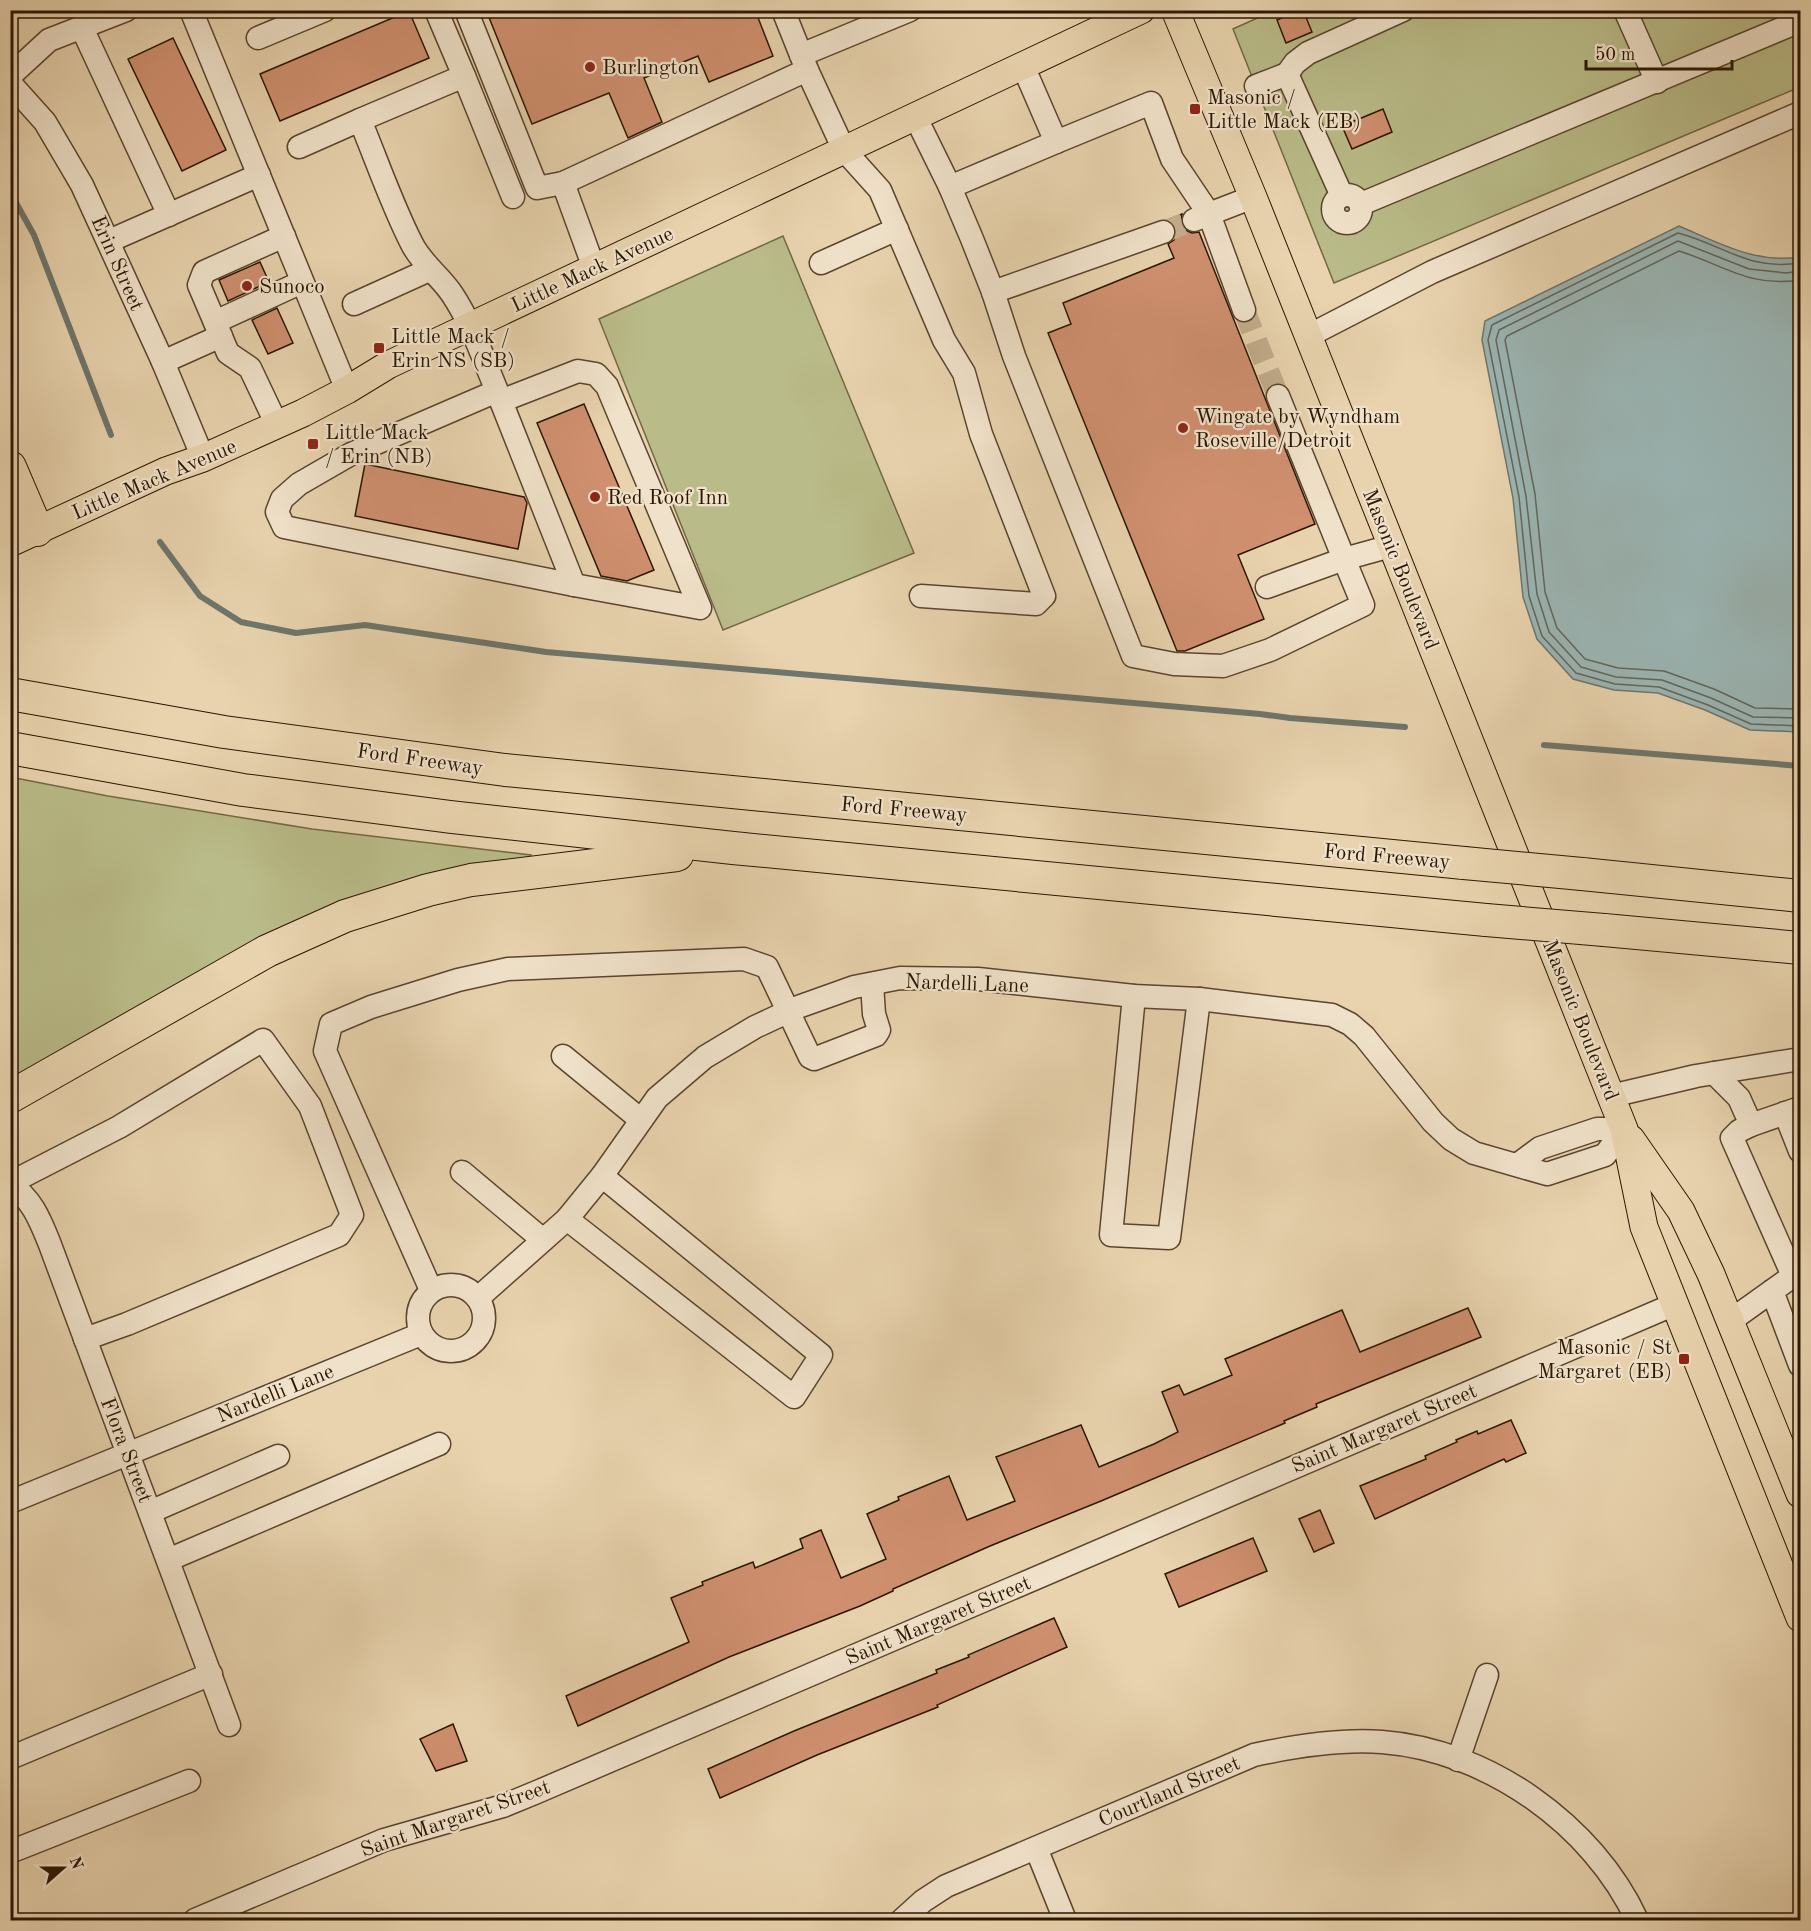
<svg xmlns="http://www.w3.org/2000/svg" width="1811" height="1931" viewBox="0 0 1811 1931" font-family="'Old Standard TT',serif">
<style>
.green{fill:#b9bb88;stroke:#726845;stroke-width:1.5}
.water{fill:#9bb6b5;stroke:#6e766d;stroke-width:1.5}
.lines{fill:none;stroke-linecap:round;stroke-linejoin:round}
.shore{stroke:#62665c;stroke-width:1.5}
.stream{stroke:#6e766d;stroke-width:6}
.building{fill:#d09070;stroke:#2a1602;stroke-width:1.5}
.minor-tunnel{stroke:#c2ad8c;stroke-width:22;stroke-dasharray:22 11;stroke-linecap:butt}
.minor-casing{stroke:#5a452d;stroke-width:25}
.major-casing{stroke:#2a1602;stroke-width:29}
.highway-casing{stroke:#2a1602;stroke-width:34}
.minor{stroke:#f0e2ca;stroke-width:22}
.major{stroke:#e8d3ae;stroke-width:27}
.highway{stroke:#e8d3ae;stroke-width:32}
.highway-bridge-casing{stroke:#2a1602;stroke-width:34;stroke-linecap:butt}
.highway-bridge{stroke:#e8d3ae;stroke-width:32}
.poi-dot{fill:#8f2418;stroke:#f0e2ca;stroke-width:2}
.labels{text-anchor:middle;stroke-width:4.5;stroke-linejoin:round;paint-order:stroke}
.poi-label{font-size:21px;fill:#2a1602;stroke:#f0e2ca;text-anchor:start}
.street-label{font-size:21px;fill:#2a1602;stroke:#f0e2ca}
</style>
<rect width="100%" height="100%" fill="#e8d3ae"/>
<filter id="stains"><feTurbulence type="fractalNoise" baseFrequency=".00333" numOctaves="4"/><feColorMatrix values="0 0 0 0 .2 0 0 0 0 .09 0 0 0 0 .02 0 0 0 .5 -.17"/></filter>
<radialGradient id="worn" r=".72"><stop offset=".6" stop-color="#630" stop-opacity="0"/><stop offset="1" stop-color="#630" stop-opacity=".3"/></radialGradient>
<!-- green -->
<g class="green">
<polygon points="1275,10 1800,11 1800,87 1334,283 1233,29"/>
<polygon points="783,236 914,553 723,630 599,319"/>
<polygon points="10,777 108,796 312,829 531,855 531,861 497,865 11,1084"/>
</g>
<!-- water -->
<path class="water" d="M 1679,226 C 1719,243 1756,264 1800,257 L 1800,732 L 1750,730 L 1705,710 L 1658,693 L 1614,690 L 1573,679 L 1537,639 L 1523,597 L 1513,498 L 1482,340 L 1485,321 Z"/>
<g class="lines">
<!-- shore -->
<g class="shore">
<path d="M 1800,263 C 1748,271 1724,245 1678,233 L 1492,325 L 1488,340 L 1519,497 L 1529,596 L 1542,636 L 1576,673 L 1615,684 L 1659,687 L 1708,705 L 1751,724 L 1800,726"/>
<polyline points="1800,271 1786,273 1749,269 1678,241 1499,330 1496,340 1526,496 1537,594 1549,632 1581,667 1616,677 1662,680 1711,698 1753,717 1800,718"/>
<path d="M 1800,280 C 1750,288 1724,265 1679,251 L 1507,336 L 1505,340 L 1535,494 L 1545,592 L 1557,628 L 1585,659 L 1618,668 L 1664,671 L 1714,689 L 1755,708 L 1800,709"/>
</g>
<!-- stream -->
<g class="stream">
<polyline points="10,192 34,235 111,435"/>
<polyline points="160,542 200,596 241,622 296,633 365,625 546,652 1260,714 1290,718 1405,727"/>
<polyline points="1544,745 1800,766"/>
</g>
</g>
<!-- building -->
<g class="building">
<polygon points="486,10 755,10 773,56 709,82 698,56 644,78 662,122 628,138 609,93 532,124"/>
<polygon points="1299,10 1303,10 1312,32 1286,43 1277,20"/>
<polygon points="409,11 429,58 280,121 260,74"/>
<polygon points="173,38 226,150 182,171 128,59"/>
<polygon points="1383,109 1392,132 1352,149 1342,126"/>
<polygon points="1182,214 1181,224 1185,230 1192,233 1199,232 1315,524 1238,555 1264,619 1185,651 1177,651 1048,333 1071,324 1063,303 1174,258 1168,244 1174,240 1176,235 1176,228 1168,220"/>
<polygon points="260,262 269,282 228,301 219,280"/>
<polygon points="277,308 293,343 268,354 252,320"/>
<polygon points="584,404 654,570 627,581 601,576 537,423"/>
<polygon points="365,464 524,497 527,503 518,549 355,516"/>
<polygon points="1468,1308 1481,1337 1316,1404 1317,1407 1284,1421 1285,1423 1101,1501 990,1546 893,1589 893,1591 860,1606 729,1657 578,1726 566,1696 689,1642 671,1598 703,1585 702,1582 753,1562 755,1568 803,1548 800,1539 821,1530 841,1578 886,1559 867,1514 899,1500 898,1497 949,1476 967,1520 1015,1501 996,1457 1081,1425 1099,1467 1154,1444 1178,1432 1162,1392 1179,1385 1184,1395 1232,1375 1225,1359 1342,1310 1360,1352"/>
<polygon points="1511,1420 1526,1453 1506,1462 1504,1459 1375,1519 1360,1486 1426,1459 1425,1456 1457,1442 1456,1440 1477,1431 1478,1434"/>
<polygon points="1320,1510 1334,1543 1314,1552 1299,1519"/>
<polygon points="1253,1538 1267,1571 1179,1607 1165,1574"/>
<polygon points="1054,1618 1067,1647 937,1705 938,1707 817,1755 720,1798 708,1769 794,1731 937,1673 936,1670 969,1657 968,1655"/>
<polygon points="453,1724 467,1761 436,1771 420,1739"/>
</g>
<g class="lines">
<!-- minor-tunnel -->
<g class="minor-tunnel">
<polyline points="1163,232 1194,220"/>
<polyline points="1244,310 1278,396"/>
</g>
<defs>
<g id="minor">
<polyline points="191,10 347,390"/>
<path d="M 436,10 L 464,76 L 360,120 C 377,161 392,205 412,244 C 422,264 440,276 452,294 C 472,324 483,358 497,391 L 501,401 L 574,585 L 284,527 L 277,512 L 282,499 L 299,484 L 351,454 L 497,391"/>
<polyline points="466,10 537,188 563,183"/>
<polyline points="783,10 807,70 844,150 880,190 944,340 964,373 981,434 1044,596 1036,604 921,596"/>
<polyline points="1625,10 1657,82"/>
<polyline points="82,28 169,215"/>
<polyline points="258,38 325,10"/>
<polyline points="801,55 910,10"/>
<polyline points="1023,66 1056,142 1151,103 1172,159 1209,214 1253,197"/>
<polyline points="1287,74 1342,196"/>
<polyline points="10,76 49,40 126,10"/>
<polyline points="464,76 513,197"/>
<polyline points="10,83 45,122 82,185 163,362 203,458"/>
<polyline points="1256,86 1287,74 1295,63 1308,53 1403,10"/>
<polyline points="915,116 950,187 972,239 993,292 1014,356 1133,656 1174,664 1223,666 1270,650 1363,605 1344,559 1391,546"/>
<polyline points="299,147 360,120"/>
<polyline points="950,187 1056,142"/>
<circle cx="1347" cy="209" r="14"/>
<polyline points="1361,204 1800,21"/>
<polyline points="1194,220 1209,214 1244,310"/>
<polyline points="109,241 259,175"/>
<polyline points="821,263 897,229"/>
<polyline points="594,268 563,183 807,70"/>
<polyline points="993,292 1163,232"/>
<polyline points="354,304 429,270"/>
<polyline points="215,322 302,282"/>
<polyline points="1308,336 1432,272 1800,113"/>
<polyline points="163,362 221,336"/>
<polyline points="501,401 578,371 596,374 607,386 700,608 574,585"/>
<polyline points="277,425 250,368 228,353 199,285 204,272 284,236"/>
<polyline points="1267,587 1344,559 1278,396"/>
<polyline points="1134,996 1111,1235 1169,1238 1199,999"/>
<polyline points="563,1056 641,1120"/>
<polyline points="1714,1073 1739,1098 1751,1125 1800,1108"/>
<polyline points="1611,1096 1696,1076 1800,1059"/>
<polyline points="1785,1113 1800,1151"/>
<polyline points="1751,1125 1739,1131 1732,1138 1793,1276"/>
<polyline points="1517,1165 1540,1148 1597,1129 1624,1129"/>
<polyline points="462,1172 543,1240"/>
<polyline points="10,1183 119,1127 263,1040 310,1106 352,1215 339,1235 127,1324 85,1339"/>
<path d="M 10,1185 C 31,1197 40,1220 49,1242 L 229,1725"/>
<polyline points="567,1219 794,1397 821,1355 602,1176"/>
<circle cx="451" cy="1318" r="33"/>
<polyline points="431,1290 325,1051 331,1024 371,1007 458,980 508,969 744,959 767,967 810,1057 814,1059 876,1035 879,1030 874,1014 872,984"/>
<polyline points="1772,1291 1800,1365"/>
<polyline points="478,1298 567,1219 602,1176 657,1098 705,1057 755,1027 798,1007 854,987 900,978 978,979 1134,996 1199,999 1332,1015 1350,1024 1364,1036 1433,1122 1451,1139 1474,1153 1547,1174 1605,1155 1624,1129"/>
<polyline points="1730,1321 1800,1271"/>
<polyline points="10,1502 421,1334"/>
<polyline points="150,1512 278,1456"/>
<polyline points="168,1560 439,1444"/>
<polyline points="10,1758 211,1674"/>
<polyline points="1458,1760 1487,1675"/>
<polyline points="1036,1848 1065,1920"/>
<polyline points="10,1852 189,1781"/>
<polyline points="195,1920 384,1840 503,1806 537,1792 1675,1304"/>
<path d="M 902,1920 L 923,1901 L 946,1886 L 1254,1755 C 1295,1746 1340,1739 1382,1742 C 1488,1750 1593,1825 1637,1920"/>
</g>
<g id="major">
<polyline points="1175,10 1253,197 1624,1129 1644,1227 1800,1618"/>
<polyline points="10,543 166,471 203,458 303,413 347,390 388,365 1141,10"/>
<polyline points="1631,1139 1681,1211 1711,1274 1800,1494"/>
</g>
<g id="highway">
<polyline points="10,467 37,530"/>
<polyline points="10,694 224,732 505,770 1464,863"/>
<polyline points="10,748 243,790 451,817 733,848 1486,920"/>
<polyline points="1582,874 1800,896"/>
<polyline points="1604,930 1800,948"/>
<polyline points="10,1097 267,951 345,916 428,890 471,880 677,855"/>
</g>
</defs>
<!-- minor casing -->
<use href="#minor" class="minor-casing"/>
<!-- major casing -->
<use href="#major" class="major-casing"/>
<!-- highway casing -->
<use href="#highway" class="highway-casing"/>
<!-- minor -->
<use href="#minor" class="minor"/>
<!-- major -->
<use href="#major" class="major"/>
<!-- highway -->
<use href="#highway" class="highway"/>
<defs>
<g id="highway-bridge">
<polyline points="1464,863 1582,874"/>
<polyline points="1486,920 1604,930"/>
</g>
</defs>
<!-- highway-bridge casing -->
<use href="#highway-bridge" class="highway-bridge-casing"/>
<!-- highway-bridge -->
<use href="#highway-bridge" class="highway-bridge"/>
</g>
<!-- markers -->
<g class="poi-dot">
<circle cx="590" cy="67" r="6"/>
<rect x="1189" y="103" width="12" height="12" rx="3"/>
<circle cx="247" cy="286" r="6"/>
<rect x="373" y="342" width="12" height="12" rx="3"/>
<circle cx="1183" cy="428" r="6"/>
<rect x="307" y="438" width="12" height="12" rx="3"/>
<circle cx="595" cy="497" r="6"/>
<rect x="1678" y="1353" width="12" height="12" rx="3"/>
</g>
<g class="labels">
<!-- poi labels -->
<g class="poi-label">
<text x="602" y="74">Burlington</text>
<text x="1207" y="104">Masonic /<tspan x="1207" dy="24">Little Mack (EB)</tspan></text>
<text x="259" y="293">Sunoco</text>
<text x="391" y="343">Little Mack /<tspan x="391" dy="24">Erin NS (SB)</tspan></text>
<text x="1195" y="423">Wingate by Wyndham<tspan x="1195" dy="24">Roseville/Detroit</tspan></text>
<text x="325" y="439">Little Mack<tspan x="325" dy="24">/ Erin (NB)</tspan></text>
<text x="607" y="504">Red Roof Inn</text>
<text x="1672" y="1354" text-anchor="end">Masonic / St<tspan x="1672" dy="24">Margaret (EB)</tspan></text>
</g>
<!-- street labels -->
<g class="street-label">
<text transform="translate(118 263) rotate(66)" y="7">Erin Street</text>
<text transform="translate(592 269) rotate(-25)" y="7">Little Mack Avenue</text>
<text transform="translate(154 479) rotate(-23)" y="7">Little Mack Avenue</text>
<text transform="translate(1401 569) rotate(68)" y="7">Masonic Boulevard</text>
<text transform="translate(420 759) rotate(8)" y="7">Ford Freeway</text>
<text transform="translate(904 809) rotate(5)" y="7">Ford Freeway</text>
<text transform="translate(1387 856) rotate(5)" y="7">Ford Freeway</text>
<text transform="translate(967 983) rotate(2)" y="7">Nardelli Lane</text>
<text transform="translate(1581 1020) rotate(68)" y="7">Masonic Boulevard</text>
<text transform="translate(275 1393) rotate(-22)" y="7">Nardelli Lane</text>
<text transform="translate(1384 1428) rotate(-23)" y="7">Saint Margaret Street</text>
<text transform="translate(127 1450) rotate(69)" y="7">Flora Street</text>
<text transform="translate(938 1620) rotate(-23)" y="7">Saint Margaret Street</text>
<text transform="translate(1169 1791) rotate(-23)" y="7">Courtland Street</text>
<text transform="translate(455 1818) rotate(-19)" y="7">Saint Margaret Street</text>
</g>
</g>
<!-- margin -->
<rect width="1811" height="1931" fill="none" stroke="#e8d3ae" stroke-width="36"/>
<rect x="12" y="12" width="1787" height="1907" fill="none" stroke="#2a1602" stroke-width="3"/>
<rect x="18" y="18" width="1775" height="1895" fill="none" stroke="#2a1602" stroke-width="1.5"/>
<!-- north arrow -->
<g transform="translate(63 1868) rotate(69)" stroke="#f0e2ca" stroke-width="4.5" paint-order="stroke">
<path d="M0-4.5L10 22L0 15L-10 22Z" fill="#2a1602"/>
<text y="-9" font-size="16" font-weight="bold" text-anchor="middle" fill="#2a1602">N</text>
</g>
<!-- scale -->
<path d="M1586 60v9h146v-9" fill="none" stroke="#2a1602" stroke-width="3"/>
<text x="1595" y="60" font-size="18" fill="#2a1602" stroke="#f0e2ca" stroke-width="4.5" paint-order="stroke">50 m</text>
<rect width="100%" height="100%" filter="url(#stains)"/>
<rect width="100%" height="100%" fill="url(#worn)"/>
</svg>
